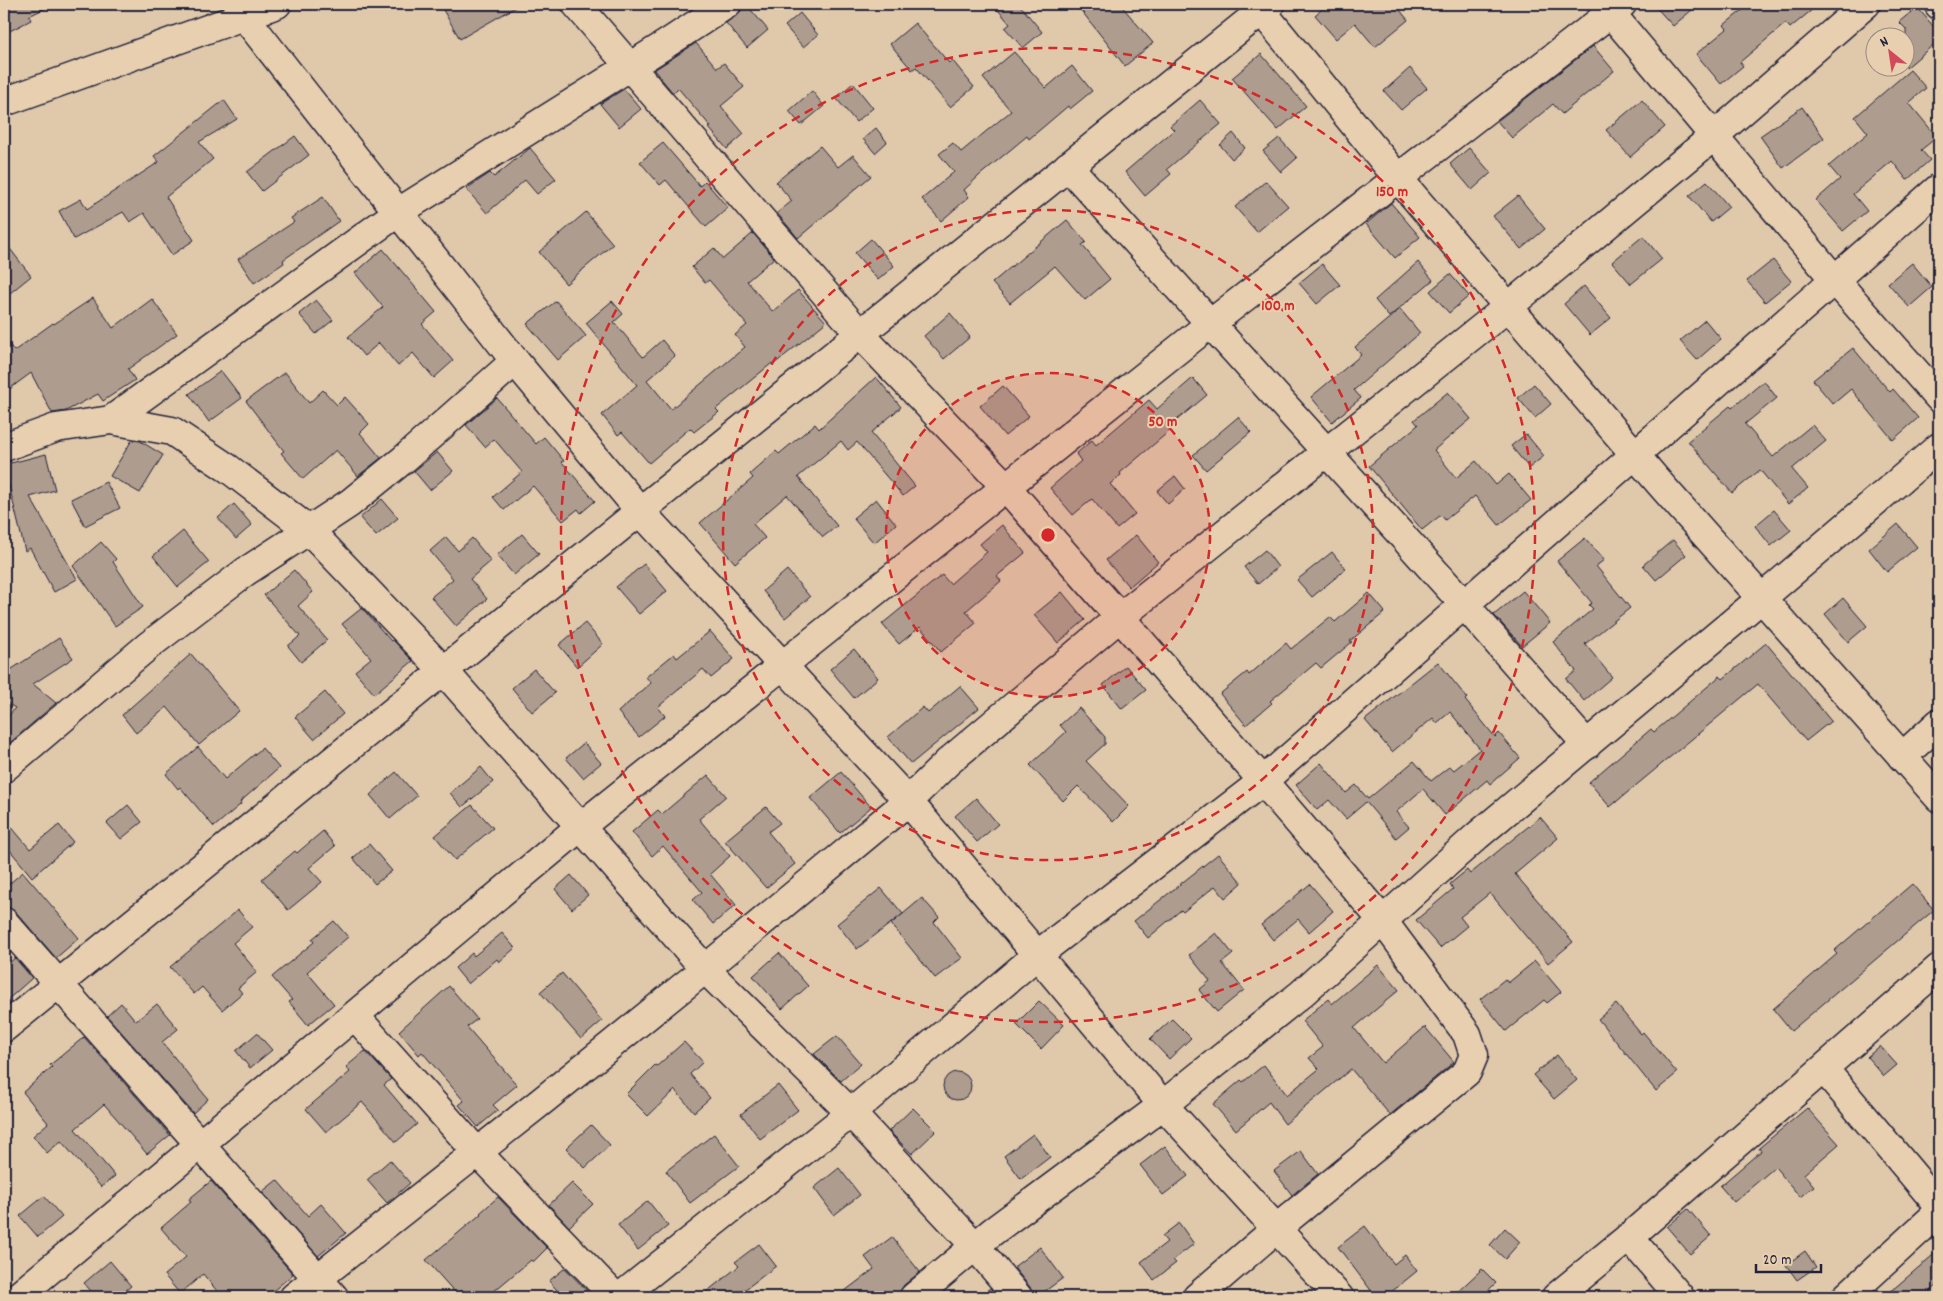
<svg xmlns="http://www.w3.org/2000/svg" width="1943" height="1301" viewBox="0 0 1943 1301" font-family="Dekko,sans-serif">
<style>
.building{fill:#ae9c8e;stroke:#22223b}
.lines{fill:none;stroke-linecap:round;stroke-linejoin:round}
.minor-casing{stroke:#22223b;stroke-width:31}
.minor{stroke:#e8cfb0;stroke-width:28}
.ring{fill:none;stroke:#d62828;stroke-width:2.5;stroke-dasharray:9 6}
.centre{fill:#d62828;stroke:#e8cfb0;stroke-width:2.5}
.ring-label{font-size:15px;text-anchor:middle;font-weight:bold;fill:#d62828;stroke:#e8cfb0;stroke-width:4;stroke-linejoin:round;paint-order:stroke}
</style>
<rect width="100%" height="100%" fill="#e0c8ab"/>
<filter id="ink" filterUnits="userSpaceOnUse"><feTurbulence type="fractalNoise" baseFrequency=".02" numOctaves="2"/><feDisplacementMap in="SourceGraphic" scale="10" xChannelSelector="R" yChannelSelector="G"/><feConvolveMatrix kernelMatrix="1 2 1 2 8 2 1 2 1" color-interpolation-filters="sRGB"/></filter>
<g filter="url(#ink)">
<!-- building -->
<g class="building">
<polygon points="4,4 54,4 29,16 31,20 4,34"/>
<polygon points="455,4 521,4 460,39 443,10"/>
<polygon points="743,4 746,4 768,30 747,48 726,23 741,11"/>
<polygon points="993,4 1019,4 1042,32 1023,48 1005,28 1010,24"/>
<polygon points="1076,4 1120,4 1153,43 1125,66"/>
<polygon points="1328,4 1395,4 1408,20 1375,47 1355,23 1336,39 1315,15"/>
<polygon points="1653,4 1699,4 1673,26"/>
<polygon points="1750,4 1819,4 1790,28 1786,23 1740,62 1743,66 1721,84 1696,54 1727,29 1724,25"/>
<polygon points="1917,7 1939,33 1939,40 1906,68 1906,29 1899,22"/>
<polygon points="800,13 818,35 803,47 785,26"/>
<polygon points="915,23 949,63 952,60 974,87 950,107 916,67 912,70 890,44"/>
<polygon points="696,43 717,68 724,63 744,87 721,106 744,134 727,149 709,128 711,127 678,88 673,93 654,70"/>
<polygon points="1593,46 1614,71 1562,114 1553,104 1512,138 1497,121"/>
<polygon points="1014,52 1046,88 1072,66 1092,91 1070,109 1068,106 1029,139 1027,136 980,175 964,190 969,197 941,221 922,199 954,172 939,154 953,143 961,152 1011,111 983,78"/>
<polygon points="1261,54 1306,106 1278,130 1232,78"/>
<polygon points="1410,68 1427,88 1401,110 1384,91"/>
<polygon points="1910,70 1926,88 1909,103 1937,137 1921,150 1930,160 1907,180 1892,161 1853,194 1867,211 1843,231 1816,200 1840,179 1829,166 1868,133 1855,117"/>
<polygon points="853,83 873,108 856,122 836,98"/>
<polygon points="624,89 641,109 619,127 600,104"/>
<polygon points="812,91 824,106 801,125 789,111"/>
<polygon points="224,100 237,119 199,142 213,159 166,197 194,240 172,255 144,213 130,222 123,212 74,239 59,211 81,199 87,209 159,162 154,156"/>
<polygon points="1200,100 1221,124 1167,169 1171,174 1145,196 1125,172 1174,130 1170,126"/>
<polygon points="1642,100 1665,127 1630,157 1606,130"/>
<polygon points="1802,107 1824,138 1783,168 1760,136"/>
<polygon points="876,128 887,142 875,153 863,139"/>
<polygon points="1233,133 1245,148 1232,159 1220,145"/>
<polygon points="295,136 309,155 262,191 247,172"/>
<polygon points="1279,138 1297,158 1281,172 1263,151"/>
<polygon points="663,143 700,186 705,181 728,208 706,227 666,180 660,185 640,162"/>
<polygon points="820,146 838,167 853,155 871,176 798,238 777,213 792,201 776,182"/>
<polygon points="530,148 556,179 537,194 525,180 487,213 466,189 490,173 494,177"/>
<polygon points="1469,148 1491,173 1472,190 1450,164"/>
<polygon points="1266,181 1288,206 1257,232 1235,207"/>
<polygon points="1707,181 1729,207 1711,222 1689,196"/>
<polygon points="1518,196 1545,229 1521,249 1493,216"/>
<polygon points="323,197 339,221 283,260 284,263 254,283 238,259 294,222 291,218"/>
<polygon points="1391,203 1420,237 1395,258 1366,224"/>
<polygon points="586,212 613,244 566,284 539,252"/>
<polygon points="1067,220 1086,242 1082,245 1110,279 1085,300 1055,266 1010,303 992,283"/>
<polygon points="753,233 774,258 747,281 773,312 798,290 826,322 773,365 772,363 716,409 719,412 694,432 690,428 649,463 622,432 618,435 602,415 637,385 586,323 612,301 623,314 614,322 643,357 662,340 675,356 647,380 671,409 745,347 735,335 747,325 709,280 705,283 692,267 714,248 723,259"/>
<polygon points="1643,236 1662,259 1631,284 1612,262"/>
<polygon points="871,239 894,266 878,280 855,253"/>
<polygon points="4,241 31,276 4,298"/>
<polygon points="383,249 436,312 422,324 453,361 434,378 413,353 398,366 379,343 364,356 348,337 383,307 355,273"/>
<polygon points="1773,260 1791,281 1765,302 1747,281"/>
<polygon points="1418,262 1433,280 1389,317 1375,300"/>
<polygon points="1912,263 1932,287 1909,307 1888,283"/>
<polygon points="1322,264 1340,285 1317,304 1299,283"/>
<polygon points="1450,274 1469,296 1449,313 1430,291"/>
<polygon points="1584,286 1611,318 1590,335 1564,304"/>
<polygon points="93,298 113,328 152,299 177,334 128,369 135,380 103,401 98,394 66,411 52,413 31,373 4,393 4,337 14,351 53,323 54,324"/>
<polygon points="316,300 333,320 316,334 299,314"/>
<polygon points="556,301 586,336 558,360 527,324"/>
<polygon points="1400,309 1420,333 1354,390 1361,398 1332,422 1311,397 1361,355 1355,347"/>
<polygon points="950,313 970,337 944,359 924,336"/>
<polygon points="1705,320 1721,339 1697,360 1680,341"/>
<polygon points="1853,348 1890,392 1893,389 1918,418 1893,440 1851,389 1833,404 1813,380"/>
<polygon points="221,371 242,398 209,422 189,394"/>
<polygon points="285,372 309,403 323,390 337,405 345,397 369,424 360,433 381,458 358,476 336,450 303,479 281,453 284,451 246,401"/>
<polygon points="876,377 901,407 871,433 915,486 903,496 857,442 848,450 841,441 798,477 837,526 823,537 787,495 753,524 765,538 735,563 700,523 753,478 750,474 776,451 779,454 815,424 819,429"/>
<polygon points="1193,378 1207,395 1171,425 1173,428 1120,473 1121,475 1110,484 1135,514 1117,529 1092,499 1073,515 1050,488 1081,461 1076,454 1092,440 1096,445 1149,400 1157,409"/>
<polygon points="1764,381 1777,398 1745,424 1773,457 1812,425 1826,441 1792,469 1808,488 1788,504 1760,470 1732,493 1688,441 1730,406 1732,408"/>
<polygon points="1534,384 1551,404 1535,418 1518,398"/>
<polygon points="1003,386 1029,416 1005,436 980,406"/>
<polygon points="1448,392 1471,419 1434,450 1456,478 1476,461 1496,485 1509,474 1531,500 1499,525 1475,496 1445,520 1441,515 1422,530 1369,466 1418,425 1414,420"/>
<polygon points="497,398 536,444 544,437 564,461 562,462 595,501 581,513 578,509 563,521 533,486 504,510 493,497 522,472 494,439 485,447 466,425"/>
<polygon points="1238,417 1251,432 1206,470 1193,455"/>
<polygon points="1526,434 1544,456 1529,468 1511,446"/>
<polygon points="132,440 140,441 163,455 140,493 110,476"/>
<polygon points="437,452 453,471 430,490 414,471"/>
<polygon points="46,454 55,490 30,497 77,579 54,592 30,548 25,551 4,465 4,462 10,461 11,463"/>
<polygon points="1175,476 1185,489 1168,504 1157,491"/>
<polygon points="106,482 120,508 85,526 71,499"/>
<polygon points="382,499 398,518 376,536 360,518"/>
<polygon points="876,499 896,524 874,543 853,518"/>
<polygon points="234,504 252,525 236,539 218,518"/>
<polygon points="1774,510 1791,530 1771,546 1755,526"/>
<polygon points="1898,524 1917,547 1887,572 1869,549"/>
<polygon points="1002,525 1025,553 997,576 1001,581 966,611 976,623 941,652 920,627 899,644 882,624 942,575 950,584 987,552 980,544"/>
<polygon points="183,531 209,562 178,587 153,556"/>
<polygon points="522,534 539,554 514,575 497,555"/>
<polygon points="1136,535 1158,562 1129,587 1106,560"/>
<polygon points="446,537 458,551 472,538 491,561 470,579 487,599 456,626 431,597 453,579 430,551"/>
<polygon points="1585,538 1604,560 1596,566 1630,608 1585,644 1612,677 1584,701 1566,679 1576,671 1553,642 1593,609 1589,605 1592,603 1557,561"/>
<polygon points="1673,540 1686,555 1656,580 1643,565"/>
<polygon points="101,542 116,559 113,562 143,607 115,626 73,566"/>
<polygon points="1265,550 1278,567 1258,584 1244,567"/>
<polygon points="1332,552 1346,569 1312,597 1297,580"/>
<polygon points="644,564 667,591 639,614 616,587"/>
<polygon points="294,570 313,592 298,606 327,640 301,662 288,646 300,636 264,595"/>
<polygon points="787,570 810,597 785,618 763,591"/>
<polygon points="1523,591 1550,623 1522,646 1494,615"/>
<polygon points="1062,592 1085,620 1058,643 1034,615"/>
<polygon points="1369,593 1385,612 1350,641 1352,642 1321,668 1316,663 1270,701 1272,703 1246,725 1220,694 1247,672 1249,675 1286,643 1291,649 1330,617 1335,622"/>
<polygon points="1843,598 1867,626 1848,642 1825,614"/>
<polygon points="362,608 391,641 393,640 413,661 374,694 355,671 371,658 342,624"/>
<polygon points="585,623 603,644 577,667 559,645"/>
<polygon points="710,631 734,659 711,678 703,669 658,707 665,716 639,737 618,712 651,683 646,677 674,654 677,658"/>
<polygon points="59,638 73,658 33,684 56,703 4,748 4,721 15,708 4,701 4,663 12,669"/>
<polygon points="1766,643 1831,721 1806,741 1758,684 1610,807 1589,782 1651,729 1654,732 1720,676 1723,679"/>
<polygon points="854,649 878,678 854,698 830,669"/>
<polygon points="191,654 239,711 199,745 167,707 136,733 122,715"/>
<polygon points="1438,662 1467,698 1465,700 1495,737 1499,733 1520,758 1490,784 1487,780 1445,815 1423,789 1396,812 1409,827 1396,838 1366,802 1346,819 1329,800 1317,810 1296,785 1321,763 1346,793 1356,785 1368,799 1414,761 1431,781 1450,766 1454,770 1480,749 1450,712 1437,723 1433,718 1392,752 1365,720"/>
<polygon points="1126,666 1146,690 1122,709 1103,685"/>
<polygon points="534,669 555,693 532,712 512,688"/>
<polygon points="960,686 979,708 911,764 888,737 923,707 928,713"/>
<polygon points="325,692 343,714 314,739 295,717"/>
<polygon points="1079,708 1105,737 1105,744 1086,761 1129,806 1113,822 1078,786 1063,801 1030,765 1066,732 1060,725"/>
<polygon points="584,743 601,763 583,778 566,758"/>
<polygon points="198,747 225,779 262,748 279,768 240,802 241,804 214,827 180,787 178,789 166,774"/>
<polygon points="481,767 493,782 462,807 450,793"/>
<polygon points="396,772 417,796 390,819 370,795"/>
<polygon points="841,772 871,807 840,833 810,798"/>
<polygon points="708,775 726,796 699,819 730,856 710,874 736,905 713,924 693,900 702,892 663,846 652,856 632,832 658,810 662,814"/>
<polygon points="976,798 998,824 977,842 955,816"/>
<polygon points="128,805 142,822 121,839 107,823"/>
<polygon points="472,805 493,828 455,860 435,836"/>
<polygon points="766,807 780,823 768,832 795,864 766,888 725,841"/>
<polygon points="1540,817 1558,838 1515,874 1573,942 1548,963 1490,893 1460,917 1467,926 1440,948 1416,920 1453,889 1450,884 1467,870 1470,874"/>
<polygon points="4,818 30,849 59,825 73,842 32,877 4,843"/>
<polygon points="323,831 335,846 309,868 322,882 288,910 262,879 295,851 297,853"/>
<polygon points="369,844 392,871 375,884 353,858"/>
<polygon points="1218,854 1242,883 1225,898 1215,886 1183,912 1181,910 1148,938 1134,921"/>
<polygon points="23,872 79,938 56,958 16,912 4,905 4,888"/>
<polygon points="571,875 588,895 572,909 555,889"/>
<polygon points="1310,884 1333,911 1309,932 1298,919 1273,940 1261,925"/>
<polygon points="1912,884 1934,910 1791,1031 1773,1009 1837,954 1834,951"/>
<polygon points="881,888 903,914 857,949 837,924"/>
<polygon points="922,898 939,917 934,922 962,958 935,978 891,924"/>
<polygon points="238,910 252,927 233,943 257,972 238,988 242,993 222,1010 202,987 194,994 170,967"/>
<polygon points="334,921 348,937 307,972 334,1004 308,1025 289,1002 292,1000 272,977 314,942 312,939"/>
<polygon points="502,933 515,948 499,962 497,959 468,984 455,968 472,953 474,956"/>
<polygon points="1216,933 1233,954 1222,963 1244,990 1217,1012 1199,990 1210,981 1189,955"/>
<polygon points="779,953 808,986 782,1009 753,976"/>
<polygon points="15,958 32,978 4,1003 4,967"/>
<polygon points="1535,961 1561,992 1547,1003 1544,1000 1506,1031 1480,999 1505,979 1508,983"/>
<polygon points="1378,965 1399,990 1354,1028 1383,1063 1425,1027 1454,1062 1390,1115 1351,1069 1285,1124 1269,1102 1236,1130 1213,1104 1241,1080 1243,1082 1264,1065 1287,1095 1319,1069 1309,1058 1323,1047 1302,1021 1328,999 1332,1004"/>
<polygon points="562,973 602,1021 581,1039 540,992"/>
<polygon points="449,986 477,1019 467,1027 517,1085 493,1105 498,1110 478,1127 459,1105 464,1101 422,1052 419,1055 399,1031"/>
<polygon points="1039,1001 1064,1025 1041,1049 1016,1024"/>
<polygon points="121,1003 136,1021 157,1004 178,1029 162,1042 208,1099 193,1113 107,1016"/>
<polygon points="1616,1004 1641,1034 1643,1032 1677,1073 1656,1091 1598,1019"/>
<polygon points="1172,1019 1191,1038 1169,1059 1150,1039"/>
<polygon points="257,1033 272,1050 250,1068 236,1051"/>
<polygon points="837,1036 861,1064 841,1081 814,1054"/>
<polygon points="84,1037 170,1135 147,1154 104,1104 75,1129 115,1176 101,1187 61,1141 47,1153 33,1136 48,1123 23,1092 52,1067 50,1065"/>
<polygon points="684,1042 703,1062 690,1074 710,1098 694,1112 675,1090 648,1116 626,1094 655,1065 657,1066"/>
<polygon points="1880,1046 1897,1065 1884,1076 1867,1057"/>
<polygon points="365,1051 391,1079 384,1085 417,1124 396,1142 362,1102 326,1132 306,1109 350,1072 346,1067"/>
<polygon points="1557,1055 1577,1080 1554,1099 1533,1075"/>
<circle cx="957" cy="1086" r="14"/>
<polygon points="778,1085 798,1110 760,1139 741,1114"/>
<polygon points="913,1108 936,1131 912,1154 889,1131"/>
<polygon points="1807,1108 1839,1144 1804,1174 1814,1186 1800,1197 1775,1167 1734,1202 1720,1186 1761,1151 1759,1148"/>
<polygon points="591,1125 610,1145 585,1168 566,1148"/>
<polygon points="714,1134 739,1166 690,1203 666,1171"/>
<polygon points="1033,1134 1050,1157 1021,1179 1004,1156"/>
<polygon points="1165,1146 1188,1176 1163,1195 1140,1165"/>
<polygon points="1301,1151 1318,1174 1292,1195 1274,1171"/>
<polygon points="390,1160 410,1183 387,1203 367,1180"/>
<polygon points="839,1168 860,1195 834,1215 814,1188"/>
<polygon points="277,1180 308,1216 321,1204 346,1233 318,1256 262,1192"/>
<polygon points="211,1181 293,1274 266,1297 222,1297 203,1274 180,1294 164,1275 186,1257 161,1228 191,1202 189,1199"/>
<polygon points="572,1183 593,1204 569,1227 549,1205"/>
<polygon points="44,1196 62,1217 38,1237 20,1216"/>
<polygon points="498,1197 547,1248 533,1262 531,1260 487,1297 459,1297 426,1260 481,1214 480,1213"/>
<polygon points="648,1201 668,1226 638,1250 618,1225"/>
<polygon points="1688,1209 1711,1236 1690,1254 1667,1227"/>
<polygon points="1179,1223 1194,1244 1173,1260 1176,1263 1154,1280 1141,1262 1167,1242 1162,1236"/>
<polygon points="1365,1226 1394,1264 1405,1255 1417,1271 1385,1297 1376,1297 1338,1247"/>
<polygon points="1505,1228 1520,1242 1505,1259 1490,1245"/>
<polygon points="892,1237 920,1272 904,1285 899,1295 896,1297 837,1297 874,1269 865,1257"/>
<polygon points="759,1244 776,1266 735,1297 700,1297 739,1266 735,1262"/>
<polygon points="1040,1247 1063,1278 1037,1297 1033,1297 1030,1287 1015,1269 1015,1266"/>
<polygon points="1939,1250 1939,1284 1924,1297 1884,1297"/>
<polygon points="1805,1251 1816,1267 1797,1280 1786,1265"/>
<polygon points="110,1261 131,1286 118,1297 96,1297 84,1283"/>
<polygon points="565,1268 587,1291 579,1297 563,1297 549,1281"/>
<polygon points="1482,1269 1496,1283 1481,1297 1452,1297"/>
<polygon points="990,1288 998,1297 978,1297"/>
</g>
<g class="lines">
<defs>
<g id="minor">
<polyline points="238,4 244,16 515,361 640,511 908,801 1163,1105 1339,1297"/>
<polyline points="576,4 860,334 1006,487 1263,781 1383,921 1467,1034 1474,1055 1467,1072 1277,1228 1197,1297"/>
<polyline points="1256,4 1397,177 1661,485 1939,798"/>
<polyline points="1603,4 1834,279 1939,398"/>
<polyline points="1939,4 1939,5"/>
<polyline points="4,102 277,4"/>
<polyline points="1068,166 1463,603 1587,745"/>
<polyline points="111,420 397,213 666,44 727,4"/>
<polyline points="4,447 56,428 111,420 172,431 229,469 309,530 444,671 705,969 851,1113 975,1246 1018,1297"/>
<polyline points="1902,757 1939,723"/>
<polyline points="4,768 148,646 245,572 350,503 404,459 515,361"/>
<polyline points="4,922 334,1297"/>
<polyline points="355,1016 477,1152 615,1297"/>
<polyline points="4,1028 640,511 1270,4"/>
<polyline points="1824,1069 1939,1206"/>
<polyline points="1629,1237 1680,1297"/>
<polyline points="17,1297 580,827 1210,324 1622,4"/>
<polyline points="294,1297 542,1101 705,969 908,801 948,762 1120,617 1508,307 1714,136 1866,4"/>
<polyline points="620,1297 851,1113 1037,955 1263,781 1939,188"/>
<polyline points="914,1297 992,1232 1163,1105 1301,994 1477,836 1762,598 1939,447"/>
<polyline points="1556,1297 1629,1237 1939,968"/>
<polyline points="1846,1297 1939,1212"/>
</g>
</defs>
<!-- minor casing -->
<use href="#minor" class="minor-casing"/>
<!-- minor -->
<use href="#minor" class="minor"/>
</g>
</g>
<!-- distance rings -->
<circle cx="1048" cy="535" r="162" fill="#d62828" fill-opacity=".12"/>
<g class="ring">
<circle cx="1048" cy="535" r="162"/>
<circle cx="1048" cy="535" r="325"/>
<circle cx="1048" cy="535" r="487"/>
</g>
<circle cx="1048" cy="535" r="8" class="centre"/>
<g class="ring-label">
<text x="1392" y="196">150 m</text>
<text x="1278" y="310">100 m</text>
<text x="1163" y="426">50 m</text>
</g>
<!-- margin -->
<rect width="1943" height="1301" fill="none" stroke="#e8cfb0" stroke-width="20"/>
<rect x="10" y="10" width="1923" height="1281" fill="none" stroke="#22223b" stroke-width="2" filter="url(#ink)"/>
<!-- north arrow -->
<g transform="translate(1890 52) rotate(330)"><circle r="24" fill="#e8cfb0" stroke="#998a81"/>
<path d="M0-4L9 19L0 12L-9 19Z" fill="#d1495b"/>
<text y="-8" font-size="14" font-weight="bold" text-anchor="middle" fill="#22223b">N</text>
</g>
<!-- scale -->
<path d="M1756 1264v8h65v-8" fill="none" stroke="#22223b" stroke-width="2.5"/>
<text x="1763" y="1264" font-size="15" fill="#22223b" stroke="#e8cfb0" stroke-width="4" paint-order="stroke">20 m</text>
</svg>
